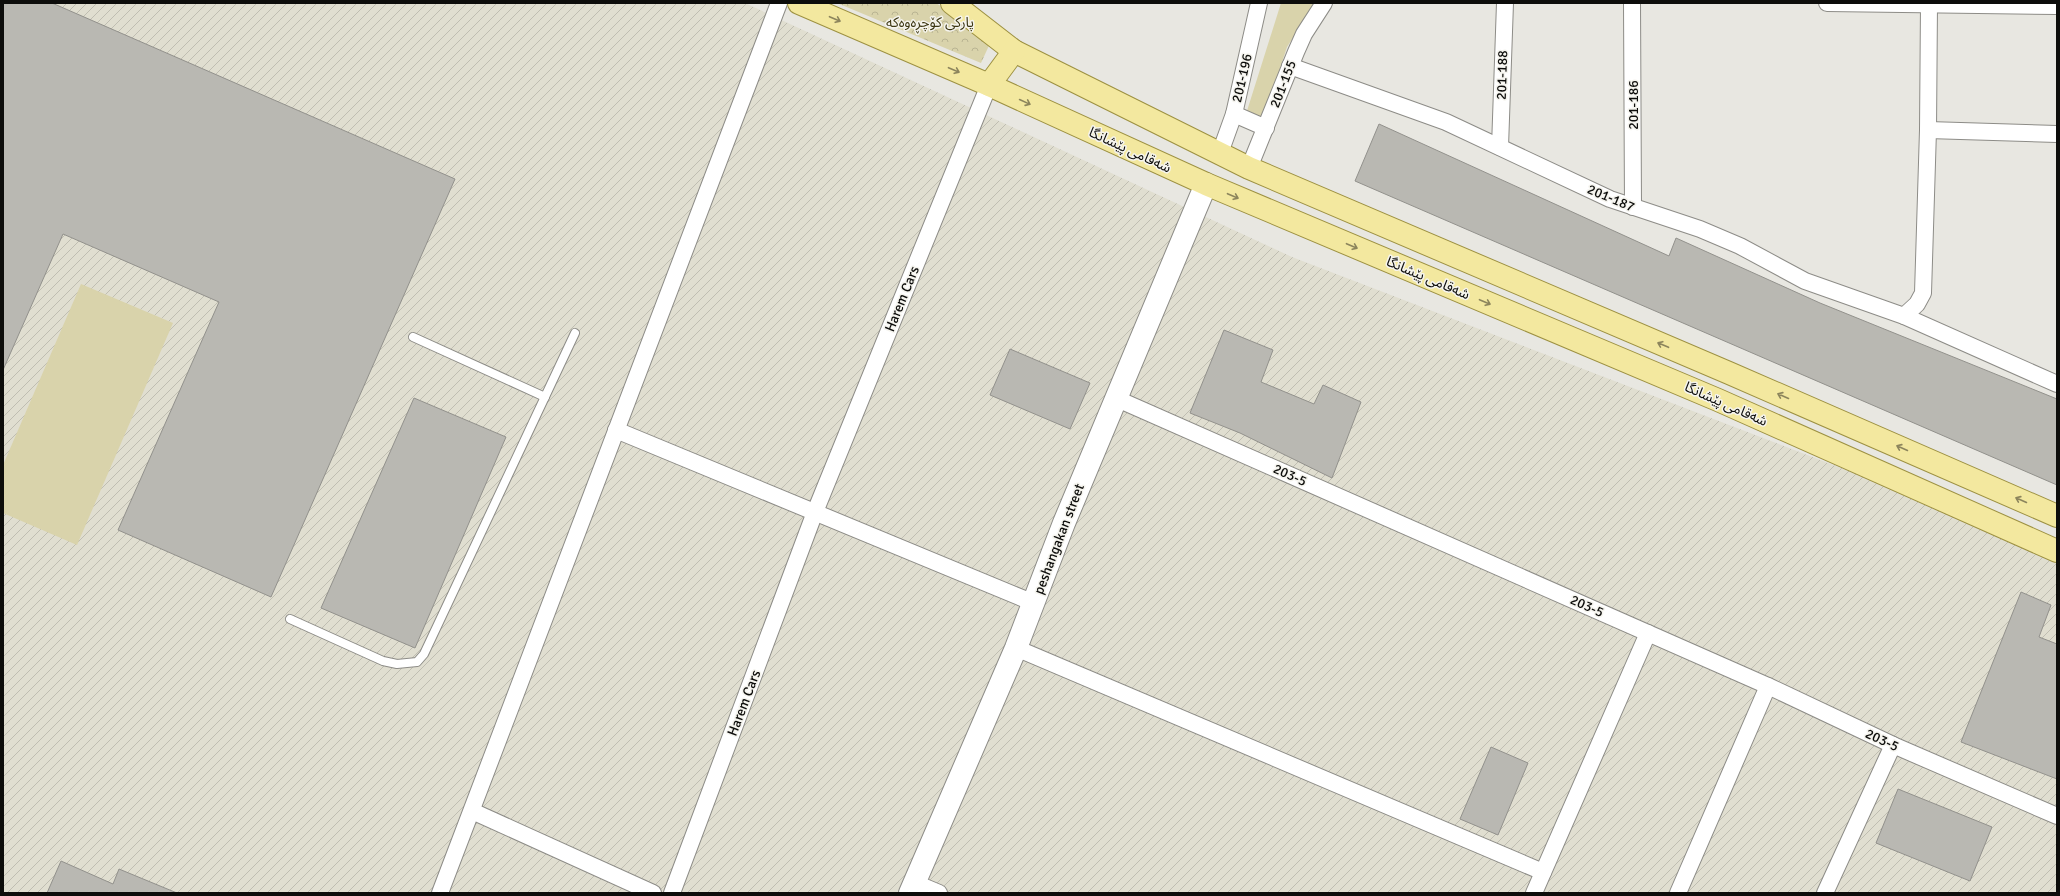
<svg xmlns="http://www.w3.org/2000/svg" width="2060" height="896" viewBox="0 0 2060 896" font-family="Signika,'Noto Sans Arabic',sans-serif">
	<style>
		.industrial { fill: url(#industrial-furrows) }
		.grass { fill: #d9d3ab }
		.park { fill: url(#park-crowns) }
		.building { fill: #b9b8b2; stroke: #92918c }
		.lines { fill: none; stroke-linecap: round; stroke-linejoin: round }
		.lane-casing { stroke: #8d8c87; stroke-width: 10 }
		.street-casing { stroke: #8d8c87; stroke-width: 18 }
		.secondary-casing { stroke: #8d8c87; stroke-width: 24 }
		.primary-casing { stroke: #9d9142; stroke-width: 24 }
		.lane { stroke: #fff; stroke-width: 8 }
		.street { stroke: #fff; stroke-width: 16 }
		.secondary { stroke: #fff; stroke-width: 22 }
		.primary { stroke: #f3e89f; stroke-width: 22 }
		.oneway { stroke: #8c855c }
		.labels { text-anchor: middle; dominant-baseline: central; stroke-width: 3; stroke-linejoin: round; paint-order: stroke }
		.park-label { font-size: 14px; fill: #3c3612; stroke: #f5f4ee }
		.street-label { font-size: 14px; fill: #0d0d0b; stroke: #f5f4ee }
	</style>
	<defs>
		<pattern id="industrial-furrows" width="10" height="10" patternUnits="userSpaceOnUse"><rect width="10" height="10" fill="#e0ded0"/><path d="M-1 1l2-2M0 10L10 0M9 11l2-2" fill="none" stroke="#bfbdb1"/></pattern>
		<pattern id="park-crowns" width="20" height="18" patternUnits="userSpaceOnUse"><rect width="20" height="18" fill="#d9d3ab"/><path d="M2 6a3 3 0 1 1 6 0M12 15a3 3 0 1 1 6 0" fill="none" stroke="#b9b492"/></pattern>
	</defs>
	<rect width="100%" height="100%" fill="#e8e7e1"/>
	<path class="industrial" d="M3 3H745L1292 257 2057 551V893H3Z"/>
	<g class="grass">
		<path d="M1281 3H1315L1287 47 1264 117 1246 114Z"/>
		<path d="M81 284 173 323 77 545 3 513V465Z"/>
	</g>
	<path class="park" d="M837 3H936L992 39 981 63Z"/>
	<g class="building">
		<path d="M3 3H52L455 179 271 597 118 530 219 302 63 234 3 370Z"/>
		<path d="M1379 124 1669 256 1676 238 1820 303 2057 399V485L1355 181Z"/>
		<path d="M1224 330 1273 350 1261 382 1314 404 1323 385 1361 402 1332 478 1240 433 1190 413Z"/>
		<path d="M1010 349 1090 383 1070 429 990 395Z"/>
		<path d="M414 398 506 437 415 648 321 608Z"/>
		<path d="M2021 592 2051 605 2039 637 2057 644V779L1961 742Z"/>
		<path d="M1491 747 1528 763 1498 835 1460 819Z"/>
		<path d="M1898 789 1992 827 1970 881 1876 843Z"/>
		<path d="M61 861 113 884 119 869 177 893H47Z"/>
	</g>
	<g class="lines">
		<g class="lane-casing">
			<g id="lane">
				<path d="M413 337 545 397"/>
				<path d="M290 619 383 661 397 664 417 662 424 654 575 333"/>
			</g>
		</g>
		<g class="street-casing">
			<g id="street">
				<path d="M1632 3 1633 207"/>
				<path d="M1827 3 2057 6"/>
				<path d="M1290 66 1446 122 1610 199 1700 229 1740 246 1805 281 1904 316 1917 304 1923 293 1928 130 1929 4"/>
				<path d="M1234 114 1266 128"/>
				<path d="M1928 130 2057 134"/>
				<path d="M1500 147 1505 3"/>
				<path d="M1220 153 1234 114 1259 3"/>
				<path d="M1249 168 1296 52 1304 34 1324 3"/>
				<path d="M1904 316 2057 384"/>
				<path d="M1115 398 1768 686 1893 745 2057 816"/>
				<path d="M616 430 1034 603"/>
				<path d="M1016 648 1543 872"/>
				<path d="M472 811 653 893"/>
				<path d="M915 883 939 893"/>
				<path d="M440 893 779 3"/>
				<path d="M672 893 815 512 989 85"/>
				<path d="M1534 893 1648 633"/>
				<path d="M1678 893 1768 686"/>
				<path d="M1825 893 1893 745"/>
			</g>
		</g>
		<g class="secondary-casing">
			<path id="secondary" d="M910 893 1016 648 1064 523 1206 184"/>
		</g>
		<g class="primary-casing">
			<g id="primary">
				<path d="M799 3 989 85 1206 184 1718 400 2057 551"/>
				<path d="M952 3 1014 51 1249 168 1729 373 2057 516"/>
				<path d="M989 85 1014 51"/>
			</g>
		</g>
		<use href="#lane" class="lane"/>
		<use href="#street" class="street"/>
		<use href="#secondary" class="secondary"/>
		<use href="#primary" class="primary"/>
	</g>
	<defs><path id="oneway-shaft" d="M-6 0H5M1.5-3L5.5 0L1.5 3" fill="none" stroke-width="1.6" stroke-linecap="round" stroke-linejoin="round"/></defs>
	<g class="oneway">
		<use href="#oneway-shaft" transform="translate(835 19) rotate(23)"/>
		<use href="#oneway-shaft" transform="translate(954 70) rotate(23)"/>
		<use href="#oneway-shaft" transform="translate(1025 102) rotate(25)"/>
		<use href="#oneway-shaft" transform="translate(1233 196) rotate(23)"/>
		<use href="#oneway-shaft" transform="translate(1352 246) rotate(23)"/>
		<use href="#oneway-shaft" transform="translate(1485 302) rotate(23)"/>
		<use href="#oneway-shaft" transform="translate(1663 345) rotate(-157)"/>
		<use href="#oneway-shaft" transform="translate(1783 396) rotate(-156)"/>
		<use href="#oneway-shaft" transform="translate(1902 448) rotate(-156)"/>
		<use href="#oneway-shaft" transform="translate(2021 500) rotate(-156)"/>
	</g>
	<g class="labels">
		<g class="park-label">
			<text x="930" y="22">پارکی کۆچڕەوەکە</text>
		</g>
		<g class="street-label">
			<text transform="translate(1502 75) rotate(-88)">201-188</text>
			<text transform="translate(1242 78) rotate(-77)">201-196</text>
			<text transform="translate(1283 84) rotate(-69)">201-155</text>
			<text transform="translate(1633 105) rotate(-90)">201-186</text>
			<text transform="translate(1130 150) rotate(25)">شەقامی پێشانگا</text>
			<text transform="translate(1611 198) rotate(23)">201-187</text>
			<text transform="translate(1428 278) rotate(23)">شەقامی پێشانگا</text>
			<text transform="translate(902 299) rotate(-68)">Harem Cars</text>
			<text transform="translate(1726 404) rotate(24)">شەقامی پێشانگا</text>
			<text transform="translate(1290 475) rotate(24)">203-5</text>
			<text transform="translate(1059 539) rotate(-69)">peshangakan street</text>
			<text transform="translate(1587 606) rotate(24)">203-5</text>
			<text transform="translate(744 703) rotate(-69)">Harem Cars</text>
			<text transform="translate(1882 740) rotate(25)">203-5</text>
		</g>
	</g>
	<rect width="2060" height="896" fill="none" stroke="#0d0d0b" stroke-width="8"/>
</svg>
